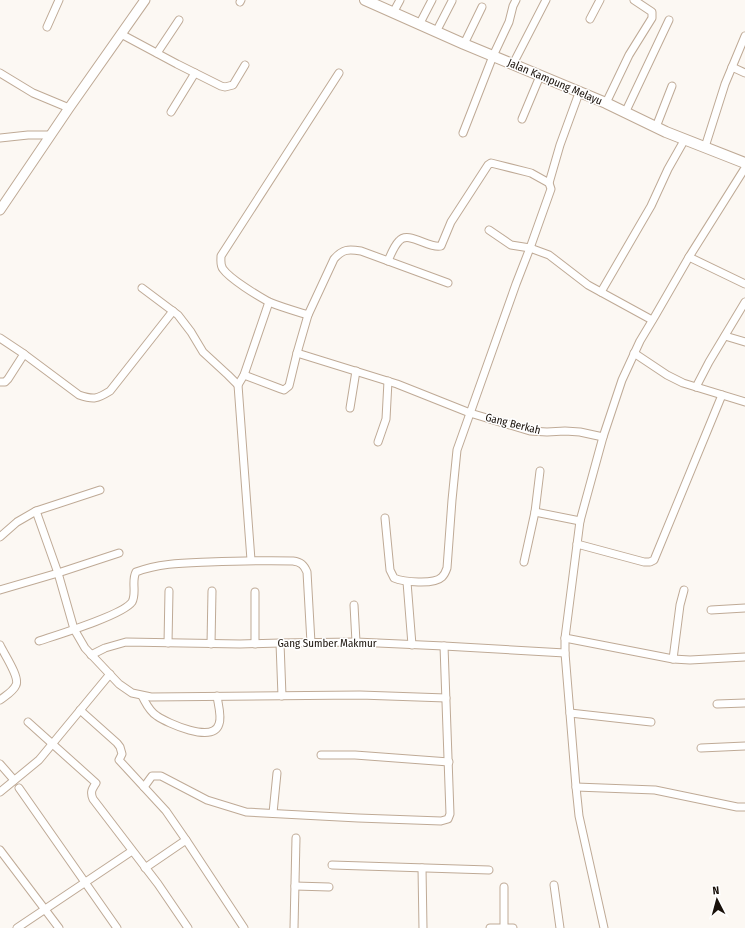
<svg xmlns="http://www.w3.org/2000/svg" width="745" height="928" viewBox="0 0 745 928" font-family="'Fira Sans Condensed',sans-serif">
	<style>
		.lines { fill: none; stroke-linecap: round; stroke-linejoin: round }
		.minor-casing { stroke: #bfaa96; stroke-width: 9 }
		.tertiary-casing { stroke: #bfaa96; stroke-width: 11 }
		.secondary-casing { stroke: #bfaa96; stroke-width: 12 }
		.minor { stroke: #fff; stroke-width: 7 }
		.tertiary { stroke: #fff; stroke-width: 9 }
		.secondary { stroke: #fff; stroke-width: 10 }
		.labels { text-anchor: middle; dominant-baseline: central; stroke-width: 3; stroke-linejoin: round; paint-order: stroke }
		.street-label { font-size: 11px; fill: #19110a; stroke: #fff }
	</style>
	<rect width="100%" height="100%" fill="#fcf8f3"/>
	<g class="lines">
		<g class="minor-casing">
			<g id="minor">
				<path d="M240 2 241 0"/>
				<path d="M393 13 400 0"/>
				<path d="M590 19 600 0"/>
				<path d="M419 25 432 0"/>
				<path d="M47 27 59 0"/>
				<path d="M436 32 452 1"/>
				<path d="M121 34 177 64 221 86 225 87 233 85 245 65"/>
				<path d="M464 44 482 7"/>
				<path d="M157 53 179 20"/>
				<path d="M513 64 546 0"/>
				<path d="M732 67 745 73"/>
				<path d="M0 73 33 93 69 108"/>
				<path d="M606 103 629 55 652 18V12L634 0"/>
				<path d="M171 112 195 73"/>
				<path d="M625 113 669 20"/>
				<path d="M522 119 540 76"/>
				<path d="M656 127 672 86"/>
				<path d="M463 133 493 56 509 22 513 6 516 0"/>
				<path d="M0 138 28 135H51"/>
				<path d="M705 147 725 84 745 36"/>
				<path d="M549 183 560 145 579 93"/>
				<path d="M689 257 745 284"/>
				<path d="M388 261C391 254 394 246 399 241 408 230 429 249 441 246L451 222 488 165 491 163 531 173 549 183 551 189 530 248 511 245 489 230"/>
				<path d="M142 288 178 315 191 332 203 352 228 375 238 385"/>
				<path d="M601 292 651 206 668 169 685 139"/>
				<path d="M308 315C295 311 281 307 269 302 258 296 230 279 223 269 220 265 221 261 221 256L339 73"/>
				<path d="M725 336 745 342"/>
				<path d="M0 338 24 354 8 379 5 382H0"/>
				<path d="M297 353 397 384 470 413 530 431 547 432 565 431 580 432 603 437"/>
				<path d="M634 353 667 375 683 383 745 402"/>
				<path d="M24 354 79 395C94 400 97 399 110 391L173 311"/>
				<path d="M244 375 281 389 284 390 289 386 297 353 308 315 334 259C343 249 348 249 361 251L448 283"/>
				<path d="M696 387 709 362 745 302"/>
				<path d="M350 408 356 371"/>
				<path d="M378 442 386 419 388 381"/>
				<path d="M36 511 58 573 74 629 85 648 119 684 132 693 151 697 360 695 446 698"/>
				<path d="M535 512 580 521"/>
				<path d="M385 518 390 570 394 578C403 582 434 585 442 577 444 575 446 571 447 568L452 500 457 450 516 284 530 248 549 255 588 285 652 320"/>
				<path d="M0 537 17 522 36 511 100 490"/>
				<path d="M577 544 644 562H650L654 560 722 395"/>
				<path d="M251 560 238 385 244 375 269 302"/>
				<path d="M524 562 535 512 540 471"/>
				<path d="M407 582 412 645"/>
				<path d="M0 590 58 573 119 553"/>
				<path d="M255 592V644"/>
				<path d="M354 605 356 642"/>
				<path d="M711 610 745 608"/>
				<path d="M565 638 673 659 690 660 745 657"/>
				<path d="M39 641C57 635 123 615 132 602 137 593 131 581 136 572 160 563 184 563 209 562 237 561 265 560 293 561 301 562 304 565 307 572L311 643"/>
				<path d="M168 643 169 591"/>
				<path d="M280 643 282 696"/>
				<path d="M211 644 212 591"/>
				<path d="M0 645C4 654 20 677 16 685 13 692 5 696 0 700"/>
				<path d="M91 655 105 648 126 642 240 644 280 643 356 642 444 646 565 653"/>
				<path d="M673 659 680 605 684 590"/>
				<path d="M142 696C146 703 149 711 157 716 167 723 213 744 219 724 222 717 218 704 217 696"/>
				<path d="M717 704 745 703"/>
				<path d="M80 710 117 743 120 747 122 754 119 760 166 811 186 840 145 868"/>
				<path d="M570 713 651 722"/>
				<path d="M28 722 96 783C92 789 90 792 93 799L158 884 188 928"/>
				<path d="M701 748 745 746"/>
				<path d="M321 755H355L449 762"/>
				<path d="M0 764 14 780"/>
				<path d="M144 787 152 776H161L207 800 246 812 358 818 441 821 448 819 450 814 444 646"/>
				<path d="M576 787 655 790 737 807H745"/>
				<path d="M19 788 117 928"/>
				<path d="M0 792 39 760 110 674"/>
				<path d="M273 813 277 773"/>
				<path d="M186 840 244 928"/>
				<path d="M0 850 59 928"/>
				<path d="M332 865 489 870"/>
				<path d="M422 868 423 928"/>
				<path d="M554 885 560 928"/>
				<path d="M295 886 329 887"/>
				<path d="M17 928 132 851"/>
				<path d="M294 928 296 838"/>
				<path d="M490 928H513"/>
				<path d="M504 928V887"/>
				<path d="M604 928 579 816 576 787 565 653V638L580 521 603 437 622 380 640 341 655 316 689 257 745 168"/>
			</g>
		</g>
		<g class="tertiary-casing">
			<path id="tertiary" d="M0 210 69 108 145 0"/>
		</g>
		<g class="secondary-casing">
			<path id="secondary" d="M365 0 464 44 606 103 666 132 745 163"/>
		</g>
		<use href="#minor" class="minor"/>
		<use href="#tertiary" class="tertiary"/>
		<use href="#secondary" class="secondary"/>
	</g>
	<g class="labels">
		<g class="street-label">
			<text transform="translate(555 82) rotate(23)">Jalan Kampung Melayu</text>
			<text transform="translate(513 424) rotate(14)">Gang Berkah</text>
			<text x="327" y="643">Gang Sumber Makmur</text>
		</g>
	</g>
	<g transform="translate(717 900) rotate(354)" stroke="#ffffff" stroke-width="3" paint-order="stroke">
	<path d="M0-3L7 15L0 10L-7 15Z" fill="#19110a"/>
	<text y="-6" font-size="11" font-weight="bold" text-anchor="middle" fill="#19110a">N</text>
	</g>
</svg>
